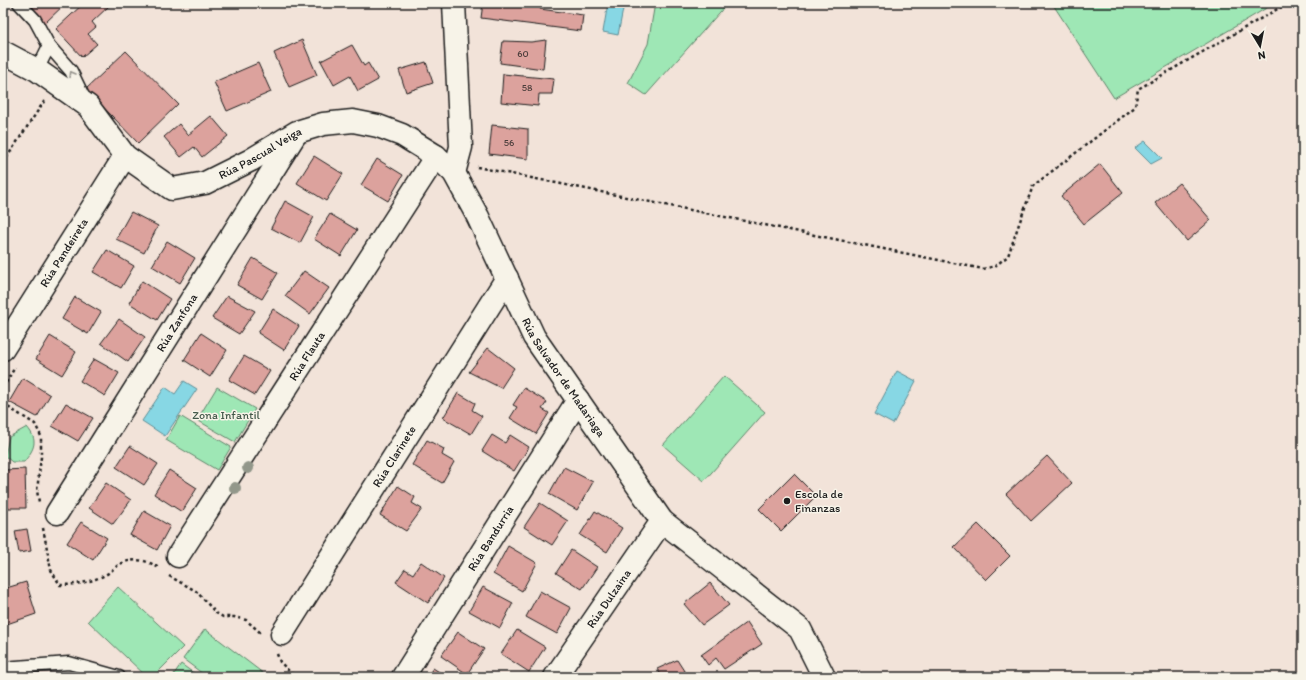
<svg xmlns="http://www.w3.org/2000/svg" width="1306" height="680" viewBox="0 0 1306 680" font-family="Itim,sans-serif">
	<style>
		.green { fill: #9ee7b5; stroke: #5d8268 }
		.water { fill: #87d7e4; stroke: #5c8c94 }
		.building { fill: #dca29d; stroke: #1c1c1c }
		.lines { fill: none; stroke-linecap: round; stroke-linejoin: round }
		.lane-casing { stroke: #1c1c1c; stroke-width: 15 }
		.street-casing { stroke: #1c1c1c; stroke-width: 25 }
		.path { stroke: #1c1c1c; stroke-width: 2.5; stroke-dasharray: 3 3; stroke-linecap: butt }
		.lane { stroke: #f7f3e8; stroke-width: 12 }
		.street { stroke: #f7f3e8; stroke-width: 22 }
		.tree { fill: #92978a }
		.oneway { stroke: #94928c }
		.poi-dot { fill: #1c1c1c; stroke: #f7f3e8; stroke-width: 1.5 }
		.labels { text-anchor: middle; dominant-baseline: central; stroke-width: 3; stroke-linejoin: round; paint-order: stroke }
		.number-label { font-size: 10px; fill: #4c3e3c }
		.street-label { font-size: 12px; fill: #1c1c1c; stroke: #f7f3e8 }
		.park-label { font-size: 12px; fill: #43594a; stroke: #f7f3e8 }
		.poi-label { font-size: 12px; fill: #1c1c1c; stroke: #f7f3e8; text-anchor: start }
	</style>
	<rect width="100%" height="100%" fill="#f2e3d9"/>
	<filter id="ink" filterUnits="userSpaceOnUse"><feTurbulence type="fractalNoise" baseFrequency=".025" numOctaves="2"/><feDisplacementMap in="SourceGraphic" scale="8" xChannelSelector="R" yChannelSelector="G"/><feConvolveMatrix kernelMatrix="1 2 1 2 8 2 1 2 1" color-interpolation-filters="sRGB"/></filter>
	<g filter="url(#ink)">
		<g class="green">
			<path d="M655 3H728L646 95 628 83 648 44Z"/>
			<path d="M1052 3H1275L1114 98Z"/>
			<path d="M724 376 765 412 704 481 663 445Z"/>
			<path d="M217 387 255 409 235 442 197 420Z"/>
			<path d="M180 416 231 447 217 470 166 440Z"/>
			<path d="M27 427C39 441 34 449 24 462H12L5 456 9 437Z"/>
			<path d="M118 587 183 647 153 677H147L88 621Z"/>
			<path d="M205 629 268 677H207L183 659Z"/>
			<path d="M181 664 199 677H172Z"/>
		</g>
		<g class="water">
			<path d="M608 3 624 4 618 35 603 32Z"/>
			<path d="M1145 141 1162 158 1151 164 1135 148Z"/>
			<path d="M897 371 916 381 893 424 874 414Z"/>
			<path d="M184 381 197 389 165 436 142 421 165 387 175 394Z"/>
		</g>
		<g class="building">
			<path d="M27 3H66L45 23Z"/>
			<path d="M84 3H106L109 6 92 22 96 27 88 34 97 44 82 57 56 29Z"/>
			<path d="M483 3 507 5V3H541L540 9 583 15 581 31 481 18Z"/>
			<path d="M302 40 317 75 289 87 274 53Z"/>
			<path d="M546 40 543 69 500 63 503 41 531 42Z"/>
			<path d="M352 45 364 66 368 63 378 80 358 91 350 76 334 85 321 61Z"/>
			<path d="M126 51 178 104 138 143 86 89Z"/>
			<path d="M426 62 433 83 406 92 399 70Z"/>
			<path d="M258 63 271 92 227 111 214 82Z"/>
			<path d="M503 74 554 79 552 94H539L538 106 501 102Z"/>
			<path d="M211 116 228 136 202 157 194 147 181 157 164 137 179 124 188 135Z"/>
			<path d="M492 125 528 129V159L489 154Z"/>
			<path d="M314 156 343 174 326 201 297 183Z"/>
			<path d="M377 159 403 175 388 201 361 185Z"/>
			<path d="M1100 164 1123 193 1084 224 1061 196Z"/>
			<path d="M1179 183 1211 220 1187 241 1155 203Z"/>
			<path d="M285 201 314 217 300 243 271 228Z"/>
			<path d="M131 212 158 226 144 253 116 239Z"/>
			<path d="M330 214 357 230 341 256 314 239Z"/>
			<path d="M167 241 195 258 180 283 152 266Z"/>
			<path d="M107 250 134 266 121 288 93 272Z"/>
			<path d="M253 258 278 273 262 299 237 285Z"/>
			<path d="M304 271 329 288 310 314 285 296Z"/>
			<path d="M142 281 170 299 157 320 129 303Z"/>
			<path d="M227 296 255 311 239 334 212 318Z"/>
			<path d="M75 297 101 312 88 334 62 319Z"/>
			<path d="M273 309 299 326 284 350 258 333Z"/>
			<path d="M119 319 145 337 128 362 101 343Z"/>
			<path d="M201 333 227 350 210 377 184 360Z"/>
			<path d="M50 336 76 352 62 375 36 359Z"/>
			<path d="M488 348 514 368 501 388 469 372Z"/>
			<path d="M244 356 270 371 255 395 229 380Z"/>
			<path d="M94 359 119 373 105 396 80 381Z"/>
			<path d="M23 378 50 395 37 417 9 402Z"/>
			<path d="M524 388 547 402 542 409 549 413 536 434 510 418 517 407 513 405Z"/>
			<path d="M458 393 475 403 472 410 482 416 471 434 443 418Z"/>
			<path d="M66 403 93 418 78 441 52 426Z"/>
			<path d="M492 435 505 443 510 435 529 447 514 471 482 451Z"/>
			<path d="M427 440 444 449 442 455 454 462 442 483 412 465Z"/>
			<path d="M130 446 158 464 144 485 116 467Z"/>
			<path d="M1047 456 1072 483 1031 521 1006 494Z"/>
			<path d="M564 467 593 482 577 510 549 494Z"/>
			<path d="M25 469 26 508H6L5 470Z"/>
			<path d="M169 470 197 488 182 512 154 494Z"/>
			<path d="M794 474 816 496 781 531 759 509Z"/>
			<path d="M106 483 131 500 113 524 89 508Z"/>
			<path d="M398 486 415 497 412 503 422 509 406 531 380 515Z"/>
			<path d="M540 503 568 521 552 545 524 527Z"/>
			<path d="M144 511 170 526 157 550 130 535Z"/>
			<path d="M595 511 622 528 607 552 580 535Z"/>
			<path d="M81 522 107 538 93 560 67 543Z"/>
			<path d="M978 524 1010 556 986 580 954 547Z"/>
			<path d="M27 529 31 551 19 553 15 531Z"/>
			<path d="M508 546 537 563 522 591 493 574Z"/>
			<path d="M571 550 597 567 582 589 556 573Z"/>
			<path d="M421 562 444 578 428 603 396 582 405 569 413 574Z"/>
			<path d="M26 582 36 614 7 624 3 611V589Z"/>
			<path d="M710 583 729 605 702 625 684 604Z"/>
			<path d="M483 587 513 603 500 628 469 611Z"/>
			<path d="M540 591 571 608 557 634 526 617Z"/>
			<path d="M747 622 762 644 724 669 716 658 708 665 701 655Z"/>
			<path d="M517 630 545 647 529 672 501 654Z"/>
			<path d="M458 632 484 649 467 674 441 656Z"/>
			<path d="M677 660 688 677H663L657 669Z"/>
			<path d="M433 668 447 677H427Z"/>
		</g>
		<g class="lines">
			<g class="lane-casing">
				<g id="lane">
					<path d="M19 3 35 20 49 46 71 71 85 100"/>
					<path d="M37 70 49 46"/>
					<path d="M3 668 69 663 119 677"/>
				</g>
			</g>
			<g class="street-casing">
				<g id="street">
					<path id="s1" d="M3 52 37 70 88 106 125 156 172 189 205 183 251 160 297 132 323 124 353 121 378 126 402 135 436 156 454 173 478 217 534 337 662 521 800 629 824 677"/>
					<path d="M454 173 461 147 454 3"/>
					<path id="s2" d="M3 349 125 156"/>
					<path id="s3" d="M57 513 295 135"/>
					<path id="s4" d="M178 556 436 156"/>
					<path id="s5" d="M282 634 507 278"/>
					<path id="s6" d="M403 677 578 400"/>
					<path id="s7" d="M555 677 662 521"/>
				</g>
			</g>
			<g class="path">
				<path d="M3 163 45 100"/>
				<path d="M477 167 983 269 995 266 1008 256 1020 221 1033 186 1135 107 1138 89 1288 3"/>
				<path d="M3 388 15 367"/>
				<path d="M3 404 35 424 41 436V457L37 491 39 502"/>
				<path d="M43 528 51 570 60 585C76 585 91 582 105 575 111 572 115 567 120 564 135 557 148 560 160 569"/>
				<path d="M169 576 196 591 216 613 223 617H234L246 620 262 634"/>
				<path d="M277 654 280 662 295 677"/>
			</g>
			<use href="#lane" class="lane"/>
			<use href="#street" class="street"/>
		</g>
		<g class="tree">
			<circle cx="248" cy="468" r="6"/>
			<circle cx="235" cy="488" r="6"/>
		</g>
		<defs><path id="oneway-chevron" d="M-2-3.5L2.5 0L-2 3.5" fill="none" stroke-width="1.6" stroke-linecap="round" stroke-linejoin="round"/></defs>
		<use class="oneway" href="#oneway-chevron" transform="translate(72 74) rotate(-121)"/>
	</g>
	<circle class="poi-dot" cx="787" cy="501" r="4"/>
	<g class="labels">
		<g class="number-label">
			<text x="523" y="53">60</text>
			<text x="527" y="87">58</text>
			<text x="509" y="142">56</text>
		</g>
		<g class="street-label">
			<text stroke="none"><textPath href="#s1" startOffset="317">Rúa Pascual Veiga</textPath></text>
			<text stroke="none"><textPath href="#s2" startOffset="114">Rúa Pandeireta</textPath></text>
			<text stroke="none"><textPath href="#s3" startOffset="225">Rúa Zanfona</textPath></text>
			<text stroke="none"><textPath href="#s4" startOffset="238">Rúa Flauta</textPath></text>
			<text stroke="none"><textPath href="#s1" startOffset="765">Rúa Salvador de Madariaga</textPath></text>
			<text stroke="none"><textPath href="#s5" startOffset="210">Rúa Clarinete</textPath></text>
			<text stroke="none"><textPath href="#s6" startOffset="164">Rúa Bandurria</textPath></text>
			<text stroke="none"><textPath href="#s7" startOffset="95">Rúa Dulzaina</textPath></text>
		</g>
		<g class="park-label">
			<text x="226" y="415">Zona Infantil</text>
		</g>
		<g class="poi-label">
			<text x="795" y="494">Escola de<tspan x="795" dy="14">Finanzas</tspan></text>
		</g>
	</g>
	<rect width="1306" height="680" fill="none" stroke="#f7f3e8" stroke-width="16"/>
	<rect x="8" y="8" width="1290" height="664" fill="none" stroke="#1c1c1c" stroke-width="1.5" filter="url(#ink)"/>
	<g transform="translate(1260 46) rotate(170)" stroke="#f7f3e8" stroke-width="3" paint-order="stroke">
	<path d="M0-3L7 15L0 10L-7 15Z" fill="#1c1c1c"/>
	<text y="-6" font-size="11" font-weight="bold" text-anchor="middle" fill="#1c1c1c">N</text>
	</g>
</svg>
